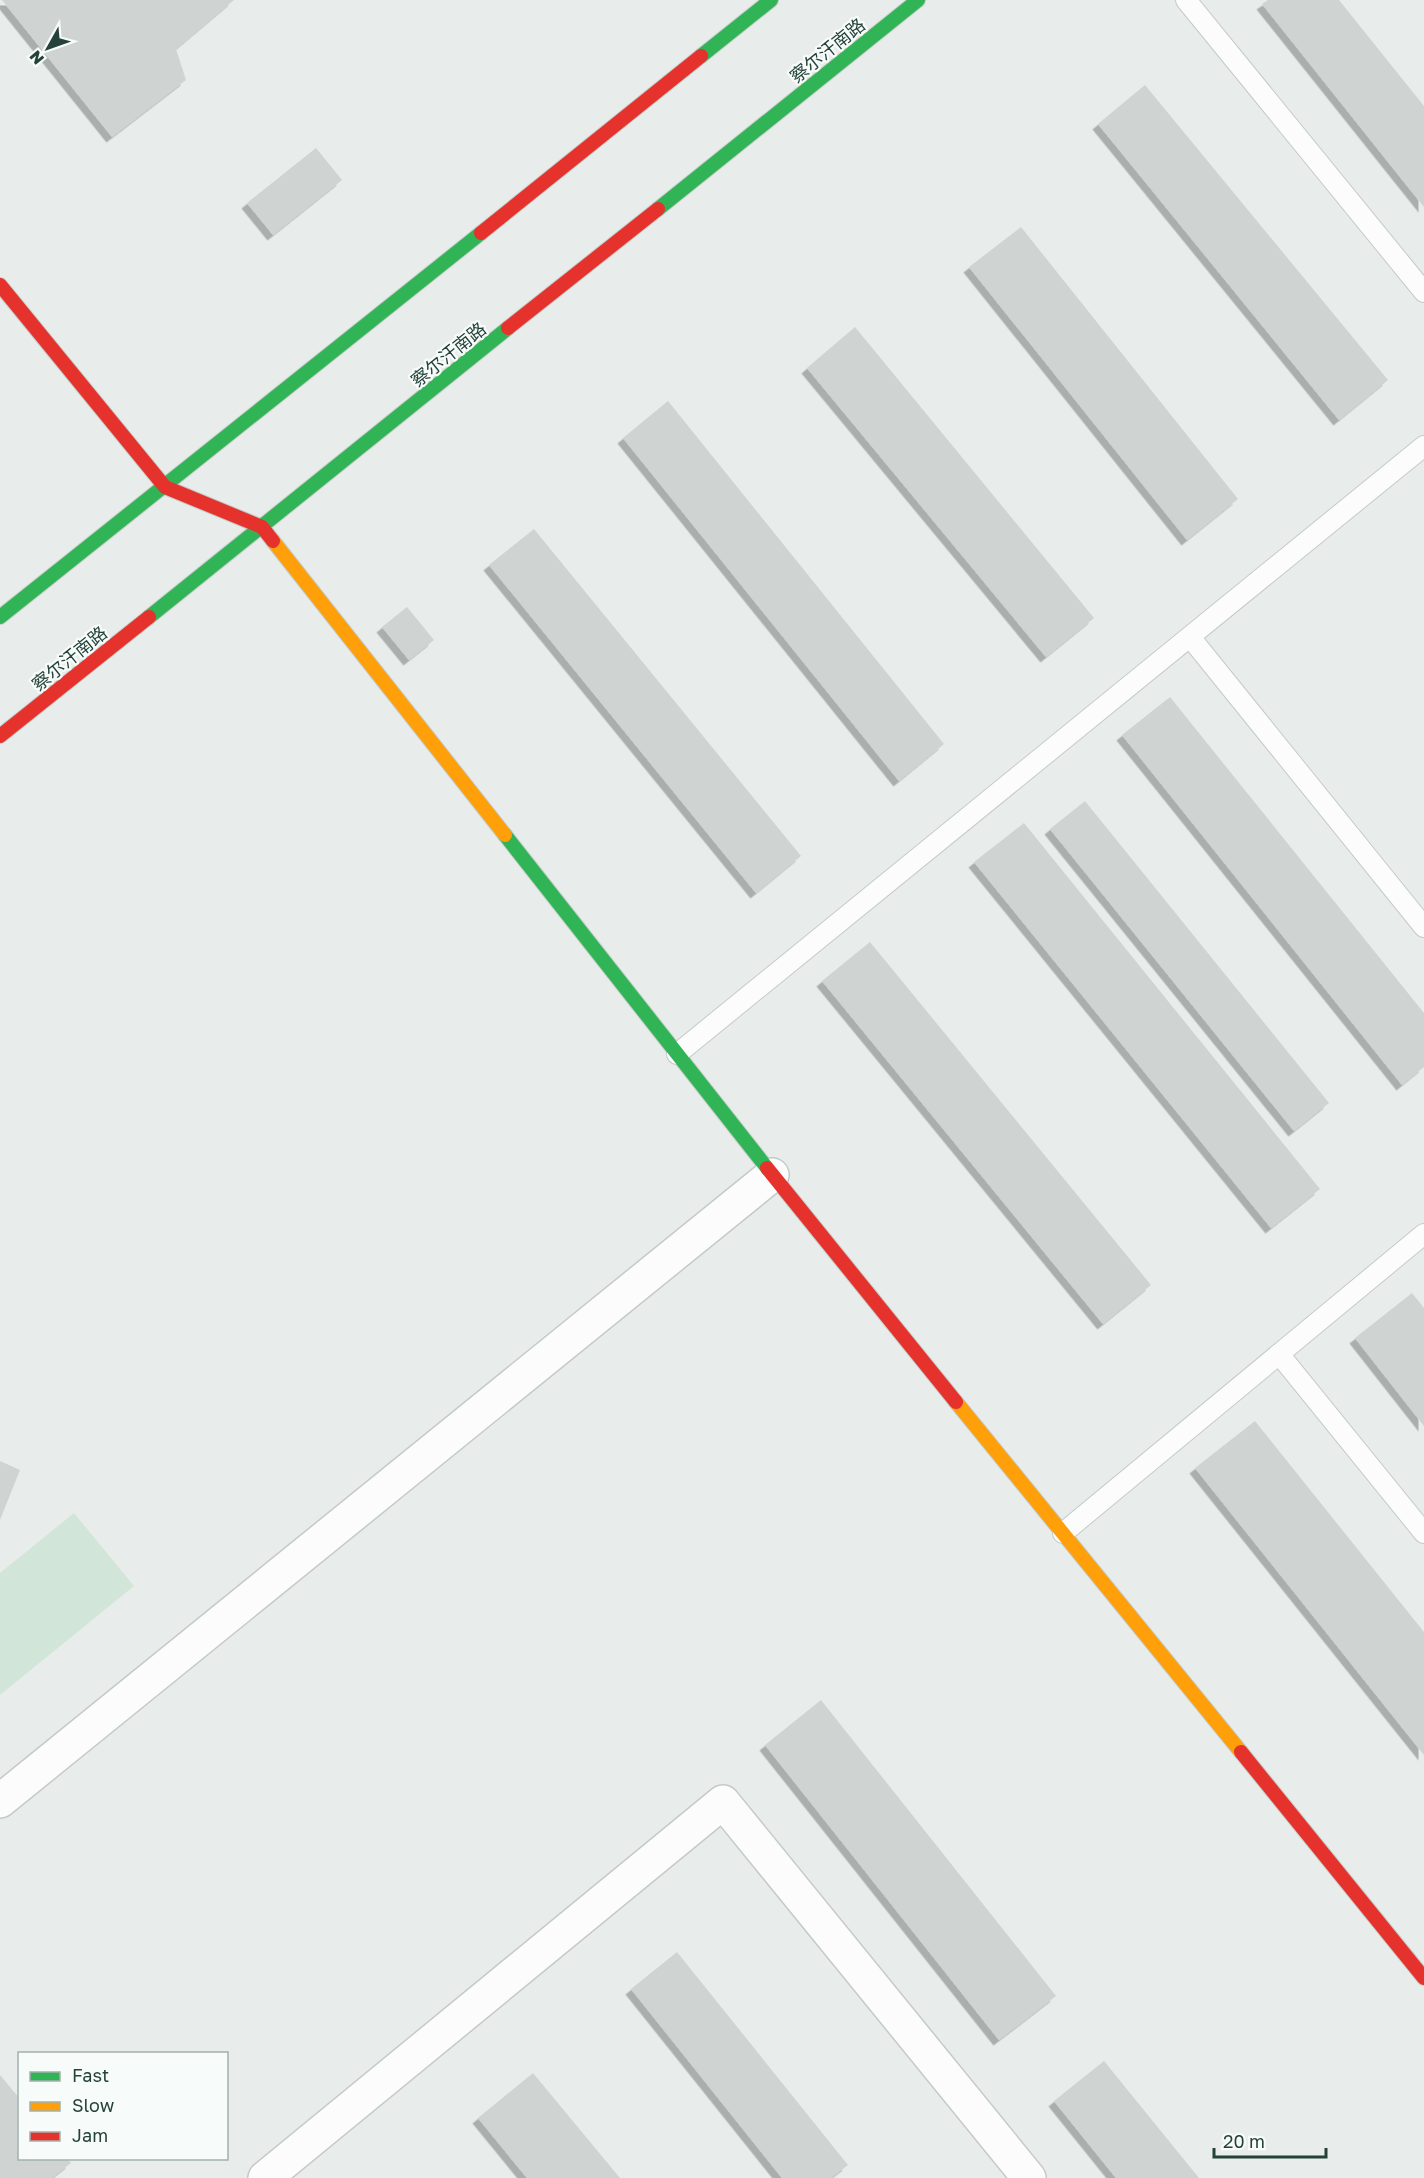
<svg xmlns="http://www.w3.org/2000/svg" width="1424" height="2178" viewBox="0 0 1424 2178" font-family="'Golos Text','Noto Sans SC',sans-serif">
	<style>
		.pitch { fill: #d1e6d8 }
		.building { fill: #cfd4d2; filter: url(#shadow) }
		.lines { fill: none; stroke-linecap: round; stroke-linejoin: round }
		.lane-casing { stroke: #c5cac8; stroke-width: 22 }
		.street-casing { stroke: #c5cac8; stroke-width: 36 }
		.fast-casing { stroke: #c3cbc8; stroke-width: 16 }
		.slow-casing { stroke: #c3cbc8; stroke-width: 16 }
		.jam-casing { stroke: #c3cbc8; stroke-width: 16 }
		.lane { stroke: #fcfcfc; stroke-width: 20 }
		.street { stroke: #fcfcfc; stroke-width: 33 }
		.fast { stroke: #30b455; stroke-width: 14 }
		.slow { stroke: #ff9f0a; stroke-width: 14 }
		.jam { stroke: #e5322d; stroke-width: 14 }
		.labels { text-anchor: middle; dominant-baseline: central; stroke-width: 4.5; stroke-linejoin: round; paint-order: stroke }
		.street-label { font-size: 18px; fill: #24423a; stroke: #f7fbf9 }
	</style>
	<defs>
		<filter id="shadow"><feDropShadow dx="-5.5" dy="5.5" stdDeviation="0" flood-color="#0004"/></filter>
	</defs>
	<rect width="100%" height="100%" fill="#e8edeb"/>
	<path class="pitch" d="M74 1513 134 1586 0 1695V1573Z"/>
	<g class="building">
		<path d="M2 0H234L176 49 186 80 112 137Z"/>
		<path d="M1268 0H1339L1424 106V207L1262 4Z"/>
		<path d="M1145 85 1388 380 1339 420 1098 124Z"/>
		<path d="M316 148 342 180 273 235 247 203Z"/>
		<path d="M1021 227 1238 499 1187 540 969 267Z"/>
		<path d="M855 327 1094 618 1046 657 807 368Z"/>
		<path d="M668 401 944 744 899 781 623 438Z"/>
		<path d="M534 529 801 856 756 893 489 565Z"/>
		<path d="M407 607 434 640 409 660 382 627Z"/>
		<path d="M1170 697 1424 1013V1067L1402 1085 1122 735Z"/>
		<path d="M1085 801 1329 1103 1294 1131 1050 829Z"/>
		<path d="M1024 823 1320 1189 1271 1228 974 862Z"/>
		<path d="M870 942 1151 1285 1103 1324 822 981Z"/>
		<path d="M1412 1293 1424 1308V1426L1355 1338Z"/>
		<path d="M1255 1421 1424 1632V1755L1195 1468Z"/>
		<path d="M0 1461 20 1470 0 1520Z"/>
		<path d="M821 1700 1056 1996 999 2040 765 1745Z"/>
		<path d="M677 1952 848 2165 831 2178H782L631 1989Z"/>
		<path d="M1104 2061 1199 2178H1116L1054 2101Z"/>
		<path d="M533 2073 620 2178H527L478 2118Z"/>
		<path d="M0 2075 20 2099V2158H67L71 2163 52 2178H0Z"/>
	</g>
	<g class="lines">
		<g class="lane-casing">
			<g id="lane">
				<path d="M1186 0 1424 292"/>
				<path d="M1190 637 1424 927"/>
				<path d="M677 1054 1424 446"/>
				<path d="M1279 1354 1424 1533"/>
				<path d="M1063 1533 1424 1234"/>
			</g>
		</g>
		<g class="street-casing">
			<g id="street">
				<path d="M0 1801 772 1175"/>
				<path d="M265 2178 723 1802 1029 2178"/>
			</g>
		</g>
		<g class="fast-casing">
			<g id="fast">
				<path d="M701 56 771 0"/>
				<path d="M658 209 918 0"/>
				<path d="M0 617 481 233"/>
				<path d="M149 617 508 328"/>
				<path d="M505 835 767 1168"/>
			</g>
		</g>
		<g class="slow-casing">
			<g id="slow">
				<path d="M273 541 505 835"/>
				<path d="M956 1402 1241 1752"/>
			</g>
		</g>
		<g class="jam-casing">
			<g id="jam">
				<path d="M481 233 701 56"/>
				<path d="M0 285 165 487 262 527 273 541"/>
				<path d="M508 328 658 209"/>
				<path d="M0 736 149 617"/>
				<path d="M767 1168 956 1402"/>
				<path d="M1241 1752 1424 1978"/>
			</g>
		</g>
		<use href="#lane" class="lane"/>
		<use href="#street" class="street"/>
		<use href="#fast" class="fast"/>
		<use href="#slow" class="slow"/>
		<use href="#jam" class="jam"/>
	</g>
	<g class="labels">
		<g class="street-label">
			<text transform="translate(827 50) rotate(-39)">察尔汗南路</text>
			<text transform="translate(448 354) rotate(-39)">察尔汗南路</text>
			<text transform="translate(69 658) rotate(-39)">察尔汗南路</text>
		</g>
	</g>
	<rect x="18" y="2052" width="210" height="108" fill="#f7fbf9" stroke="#a3b1ad" stroke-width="1.5"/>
	<rect x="30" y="2072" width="30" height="9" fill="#30b455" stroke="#a3b1ad" stroke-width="1.5"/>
	<text x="72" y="2082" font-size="18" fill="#24423a">Fast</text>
	<rect x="30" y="2102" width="30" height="9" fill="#ff9f0a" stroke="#a3b1ad" stroke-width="1.5"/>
	<text x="72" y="2112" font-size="18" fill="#24423a">Slow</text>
	<rect x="30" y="2132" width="30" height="9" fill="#e5322d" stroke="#a3b1ad" stroke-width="1.5"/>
	<text x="72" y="2142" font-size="18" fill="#24423a">Jam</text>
	<g transform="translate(48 48) rotate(230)" stroke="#f7fbf9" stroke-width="4.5" paint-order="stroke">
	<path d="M0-4.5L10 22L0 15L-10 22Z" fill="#24423a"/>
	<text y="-9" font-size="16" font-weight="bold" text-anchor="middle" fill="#24423a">N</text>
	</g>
	<path d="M1214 2148v9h112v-9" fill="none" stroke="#24423a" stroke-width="3"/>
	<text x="1223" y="2148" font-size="18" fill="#24423a" stroke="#f7fbf9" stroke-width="4.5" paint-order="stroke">20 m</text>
</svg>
